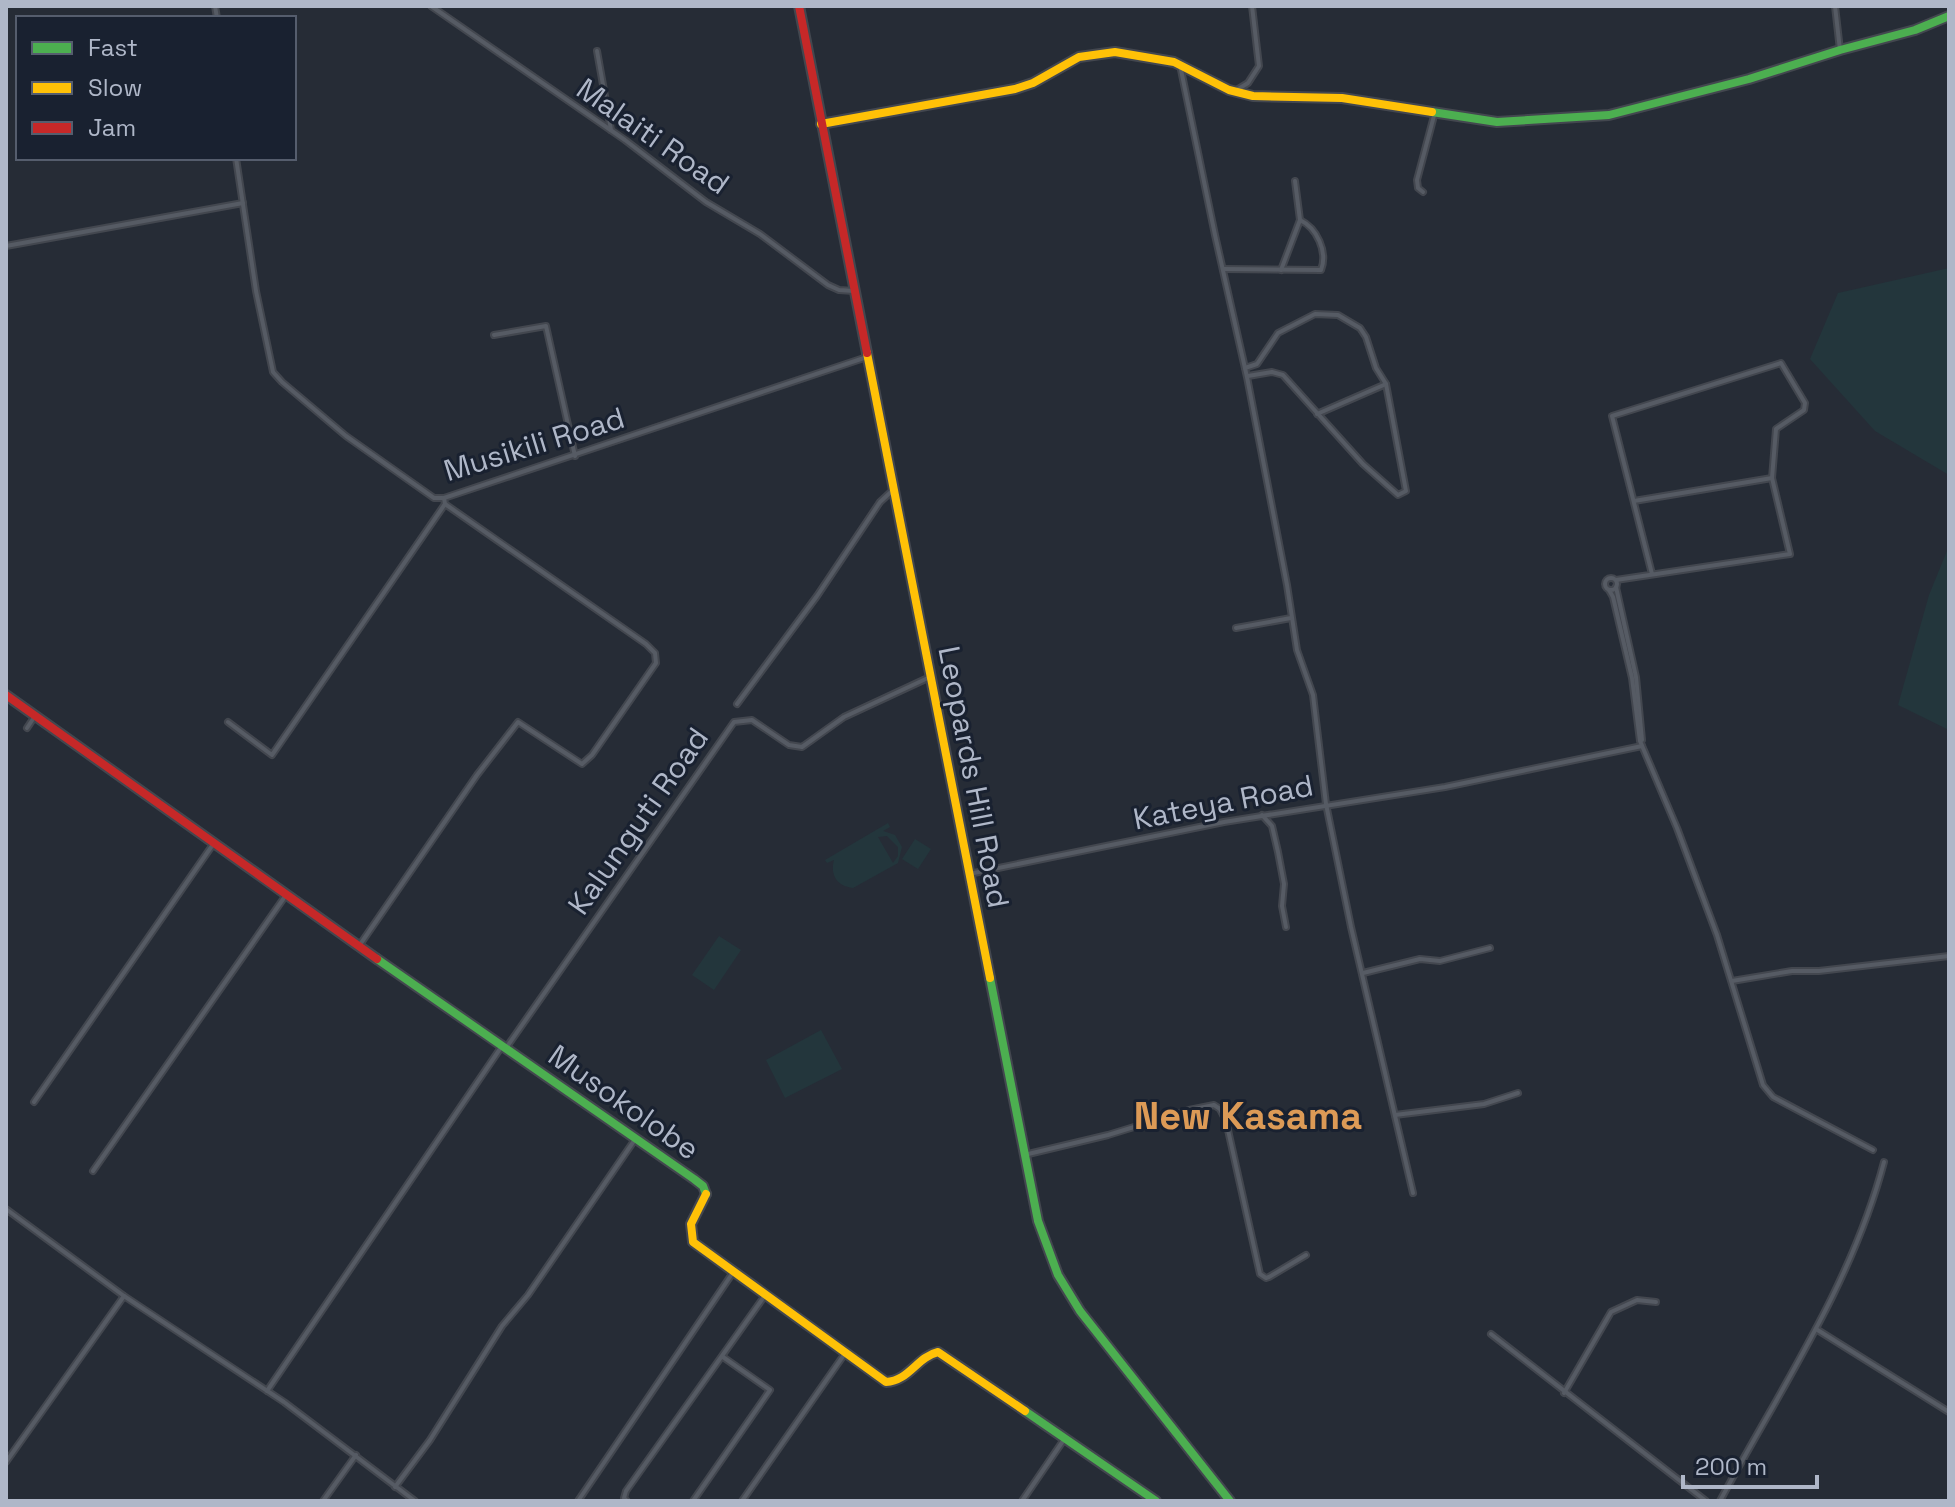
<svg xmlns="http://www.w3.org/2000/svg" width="1955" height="1507" viewBox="0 0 1955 1507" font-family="'Space Grotesk',sans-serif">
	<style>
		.green { fill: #23363c; fill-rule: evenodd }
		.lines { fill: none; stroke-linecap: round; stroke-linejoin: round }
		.street-casing { stroke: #43474f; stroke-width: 8 }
		.fast-casing { stroke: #43474f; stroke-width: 12 }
		.slow-casing { stroke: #43474f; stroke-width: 12 }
		.jam-casing { stroke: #43474f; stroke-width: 12 }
		.street { stroke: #565b64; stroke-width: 4 }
		.fast { stroke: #4caf50; stroke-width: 8 }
		.slow { stroke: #ffc107; stroke-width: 8 }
		.jam { stroke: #c62828; stroke-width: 8 }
		.labels { text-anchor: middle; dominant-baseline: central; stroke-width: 6; stroke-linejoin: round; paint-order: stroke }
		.street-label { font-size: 30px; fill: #afb7c8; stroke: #192130 }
		.district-label { font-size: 38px; font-weight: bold; fill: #dc9a56; stroke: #192130 }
	</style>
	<rect width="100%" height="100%" fill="#262c36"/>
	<g class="green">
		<path d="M1949 268V475L1875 431 1810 359 1838 293Z"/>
		<path d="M1949 546V730L1898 705 1929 595Z"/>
		<path d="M888 823 890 827 883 831 895 835 902 847 898 863 853 888C837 886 830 875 834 860L827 863 825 860ZM887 836 898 847V856L893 863 878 837Z"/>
		<path d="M915 839 931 849 918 869 902 859Z"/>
		<path d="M719 936 741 950 714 990 692 975Z"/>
		<path d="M821 1030 842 1069 785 1098 766 1060Z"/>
	</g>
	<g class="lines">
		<g class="street-casing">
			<g id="street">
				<path d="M215 6 217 18"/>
				<path d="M431 6 625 140 706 202 760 234 828 285 839 290 854 291"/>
				<path d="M1835 6 1840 50"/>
				<path d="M597 51 611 130"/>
				<path d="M1180 65 1215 235 1247 377 1287 585 1297 650 1313 695 1326 804 1351 927 1413 1193"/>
				<path d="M1235 91 1248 83 1259 66 1252 6"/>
				<path d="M236 158 256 291 273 372 282 382 346 436 434 498H444L867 357"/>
				<path d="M1423 192 1418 188 1417 180 1435 112"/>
				<path d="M6 246 243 203"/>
				<path d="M1223 269 1321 270C1328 252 1317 228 1300 220"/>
				<path d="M1281 270 1300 220 1295 181"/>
				<path d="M494 335 546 326 575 456"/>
				<path d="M1245 368 1257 364 1278 333 1315 314 1338 315 1360 328 1366 337 1376 368 1386 384 1406 491 1398 495 1363 464 1283 375 1272 372 1248 376"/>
				<path d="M1317 414 1386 384"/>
				<path d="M1634 501 1772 478"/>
				<circle cx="1611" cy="584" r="6"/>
				<path d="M1616 580 1790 554 1772 478 1776 429 1804 410 1805 403 1781 363 1612 416 1652 574"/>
				<path d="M1616 587 1636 677 1642 740"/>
				<path d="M1609 590 1613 597 1632 678 1640 741 1677 828 1717 935 1763 1085 1773 1097 1873 1150"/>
				<path d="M1236 628 1291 618"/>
				<path d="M737 704 817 596 880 502 893 490"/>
				<path d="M228 722 272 755 445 504"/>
				<path d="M27 728 35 716"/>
				<path d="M1262 815 1272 826 1278 852 1284 884 1282 906 1286 927"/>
				<path d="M969 874 1224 822 1445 787 1642 746"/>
				<path d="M359 946 477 775 518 722 582 764 592 755 656 663 655 653 646 644 445 504 444 498"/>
				<path d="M1363 973 1420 959 1440 961 1490 948"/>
				<path d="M1732 981 1792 971H1819L1949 956"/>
				<path d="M506 1048 734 722 752 720 789 745 802 747 844 717 930 677"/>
				<path d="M34 1102 214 843"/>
				<path d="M1395 1115 1484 1104 1518 1093"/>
				<path d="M1024 1155 1108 1135 1189 1110 1214 1105 1220 1109 1226 1121 1260 1274 1266 1278 1269 1277 1306 1255"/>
				<path d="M93 1171 286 895"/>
				<path d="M6 1209 124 1296 284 1402 415 1501"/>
				<path d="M1816 1329 1949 1412"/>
				<path d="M1491 1334 1706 1501"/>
				<path d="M267 1391 502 1046"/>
				<path d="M1564 1393 1611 1312 1637 1300 1656 1302"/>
				<path d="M6 1462 124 1296"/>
				<path d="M395 1487 430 1440 502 1326 528 1295 636 1138"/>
				<path d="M323 1501 356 1455"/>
				<path d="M578 1501 734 1271"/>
				<path d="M627 1501 624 1498 626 1491 766 1294"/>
				<path d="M693 1501 770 1390 723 1357"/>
				<path d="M742 1501 846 1352"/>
				<path d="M1022 1501 1065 1438"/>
				<path d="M1720 1501C1779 1391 1852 1284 1884 1162"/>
			</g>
		</g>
		<g class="fast-casing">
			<g id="fast">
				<path d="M1432 112 1497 122 1609 115 1749 79 1840 50 1915 30 1949 16"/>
				<path d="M377 959 694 1179 703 1186 706 1194"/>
				<path d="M990 978 1038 1221 1058 1275 1080 1311 1230 1501"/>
				<path d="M1025 1411 1156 1501"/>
			</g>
		</g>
		<g class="slow-casing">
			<g id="slow">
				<path d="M821 124 1015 89 1033 83 1079 57 1115 52 1174 62 1229 90 1253 96 1342 98 1432 112"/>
				<path d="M867 353 990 978"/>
				<path d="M706 1194 691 1224 693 1242 886 1382C909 1381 917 1357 938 1352L1025 1411"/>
			</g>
		</g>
		<g class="jam-casing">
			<g id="jam">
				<path d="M799 6 867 353"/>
				<path d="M6 695 377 959"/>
			</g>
		</g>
		<use href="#street" class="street"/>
		<use href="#fast" class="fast"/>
		<use href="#slow" class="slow"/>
		<use href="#jam" class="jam"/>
	</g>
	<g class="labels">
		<g class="street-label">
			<text transform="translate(653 136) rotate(35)">Malaiti Road</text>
			<text transform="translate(534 444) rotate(-17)">Musikili Road</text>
			<text transform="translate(974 777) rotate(79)">Leopards Hill Road</text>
			<text transform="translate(1223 802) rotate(-11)">Kateya Road</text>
			<text transform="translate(638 821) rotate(-55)">Kalunguti Road</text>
			<text transform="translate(624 1102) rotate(35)">Musokolobe</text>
		</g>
		<g class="district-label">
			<text x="1248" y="1116">New Kasama</text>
		</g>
	</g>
	<rect width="1955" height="1507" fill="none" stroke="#afb7c8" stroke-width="16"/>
	<rect x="16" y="16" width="280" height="144" fill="#192130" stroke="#555d6d" stroke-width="2"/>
	<rect x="32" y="42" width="40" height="12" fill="#4caf50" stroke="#555d6d" stroke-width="2"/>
	<text x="88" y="56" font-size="24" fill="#afb7c8">Fast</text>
	<rect x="32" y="82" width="40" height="12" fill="#ffc107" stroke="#555d6d" stroke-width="2"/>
	<text x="88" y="96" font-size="24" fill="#afb7c8">Slow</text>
	<rect x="32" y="122" width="40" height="12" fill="#c62828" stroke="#555d6d" stroke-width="2"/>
	<text x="88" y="136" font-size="24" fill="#afb7c8">Jam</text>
	<path d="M1683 1475v12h134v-12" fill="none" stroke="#afb7c8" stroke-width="4"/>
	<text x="1695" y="1475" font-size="24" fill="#afb7c8" stroke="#192130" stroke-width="6" paint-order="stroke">200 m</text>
</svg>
